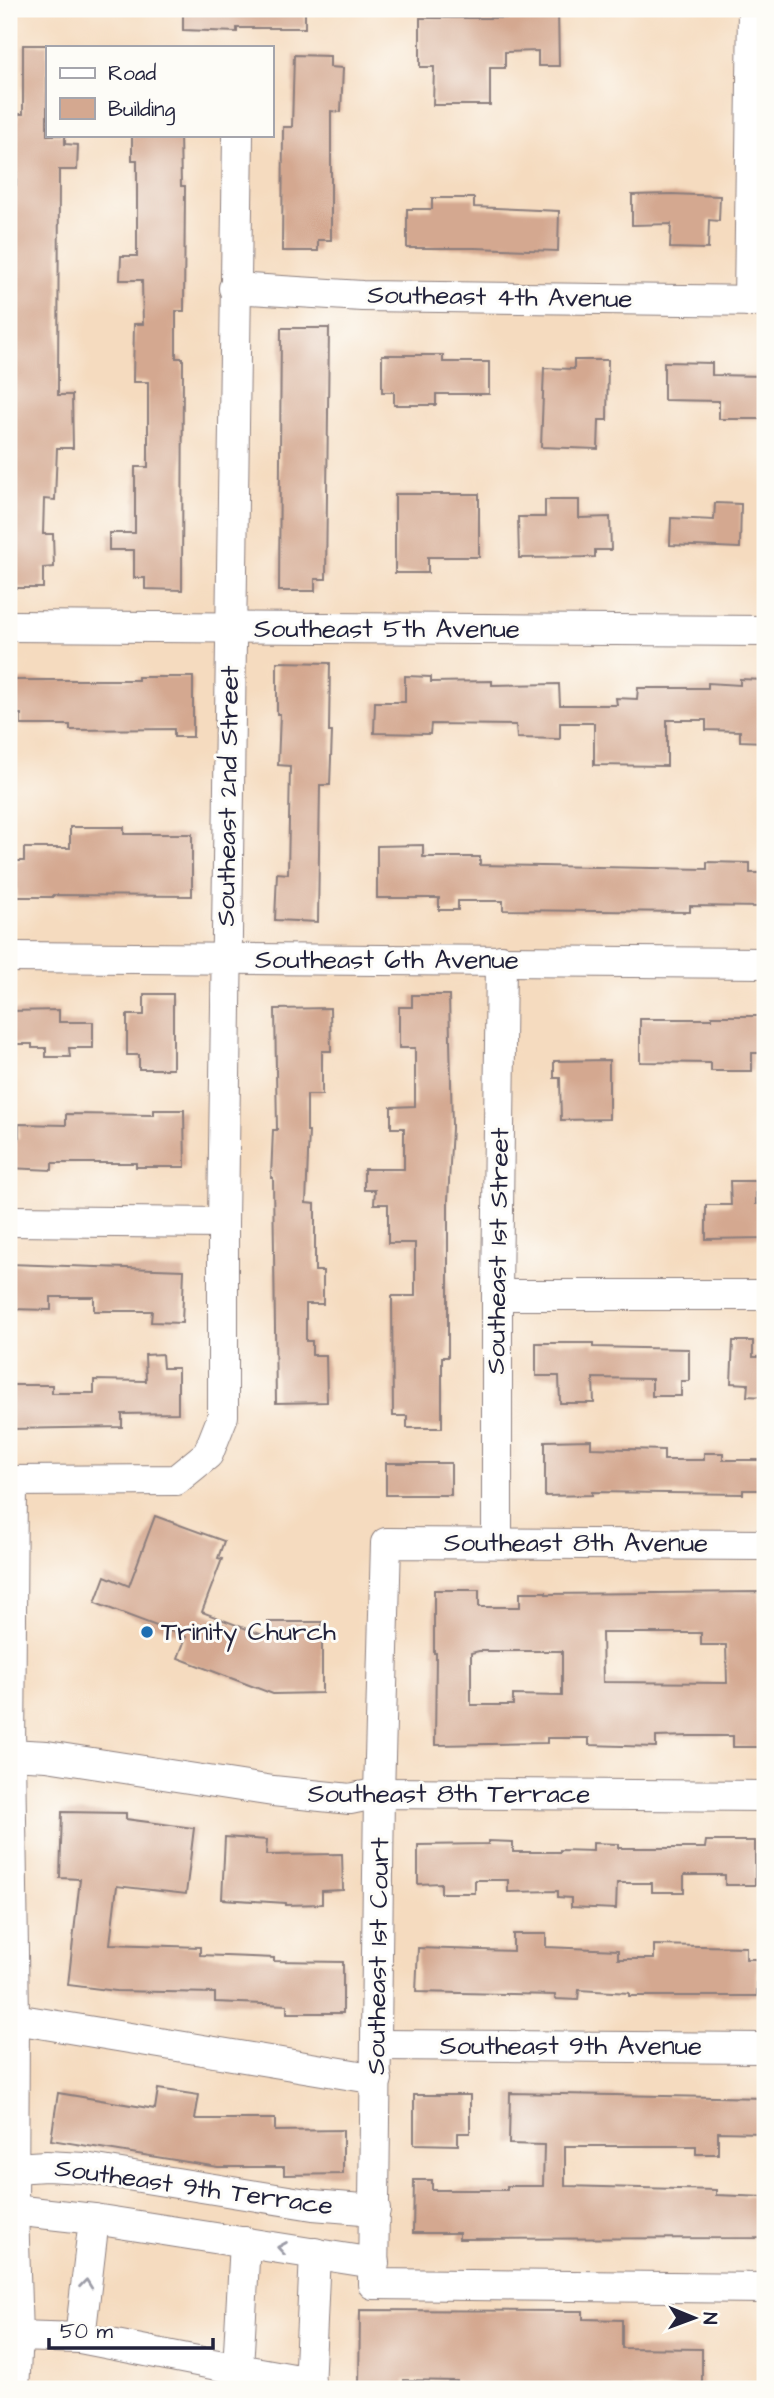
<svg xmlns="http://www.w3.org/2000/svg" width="774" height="2398" viewBox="0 0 774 2398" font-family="'Architects Daughter',sans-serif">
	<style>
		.building { fill: #d4a890; fill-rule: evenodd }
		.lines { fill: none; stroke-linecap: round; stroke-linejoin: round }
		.minor-casing { stroke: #8c7e7d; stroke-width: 32 }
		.minor { stroke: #fff; stroke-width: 30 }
		.oneway { stroke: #9c9ca7 }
		.poi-dot { fill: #1f6fb2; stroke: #fdfcf7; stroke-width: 2.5 }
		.labels { text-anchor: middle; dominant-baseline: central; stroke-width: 6; stroke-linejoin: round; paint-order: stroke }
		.street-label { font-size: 26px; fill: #22223b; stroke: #fdfcf7 }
		.poi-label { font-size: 26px; fill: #22223b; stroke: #fdfcf7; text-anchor: start }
	</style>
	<rect width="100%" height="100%" fill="#fdfcf7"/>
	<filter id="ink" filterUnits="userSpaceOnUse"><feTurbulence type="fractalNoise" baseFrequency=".0143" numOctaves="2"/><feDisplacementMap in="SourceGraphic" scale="14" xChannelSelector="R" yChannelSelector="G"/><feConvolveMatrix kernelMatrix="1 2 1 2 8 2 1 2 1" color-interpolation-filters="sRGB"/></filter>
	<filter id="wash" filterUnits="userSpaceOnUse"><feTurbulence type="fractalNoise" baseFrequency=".00686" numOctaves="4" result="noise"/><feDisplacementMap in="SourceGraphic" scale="28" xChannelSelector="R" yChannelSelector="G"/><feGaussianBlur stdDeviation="1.57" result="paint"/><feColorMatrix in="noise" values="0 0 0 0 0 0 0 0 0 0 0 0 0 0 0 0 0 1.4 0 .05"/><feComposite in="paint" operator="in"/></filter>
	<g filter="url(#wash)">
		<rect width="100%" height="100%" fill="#f5dbbf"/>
		<g id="blocks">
			<g class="building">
				<path d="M183 9H305V28H237V32L183 30Z"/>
				<path d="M530 9H558L559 66H538V51L505 52V68H490V105H433L434 67H420V18H530Z"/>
				<path d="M23 45H47V135H65V144L78 145 77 170H59L58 395H72L73 448H57L55 500 44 499 43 534H53L54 567 43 568V588H9L12 185H16L18 114H23Z"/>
				<path d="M294 55 330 56V67L343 68 341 112 331 111V240H318V251H282L283 127H292Z"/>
				<path d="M132 135H180L181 186H185L184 311H176V358H183L182 590 145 589V578H134V550H109V533H135V467H148V382H133L134 324H143L142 280H120L121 256H137V160H132Z"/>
				<path d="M672 194 720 196 719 221 709 220 708 249 670 248 671 224 632 225V195Z"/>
				<path d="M432 198H474V207L559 211 558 251 474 248H407V209H432Z"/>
				<path d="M281 328H329L326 579H315V591H279Z"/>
				<path d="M382 355H443V362H489V394H436V405H394V392H382Z"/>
				<path d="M574 360H608L607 420H599L598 449 541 447 544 368 574 369Z"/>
				<path d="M664 362 712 363V375L765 376V419H719V401L664 400Z"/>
				<path d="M395 494H479V557H428V573H395Z"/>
				<path d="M545 500H579V518L610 517 611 550H595V557L519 558 518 517H545Z"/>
				<path d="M715 503 741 504 740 548 670 545 671 518 714 520Z"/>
				<path d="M277 662 330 663 329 732H332L330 785H320L318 922 275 920 277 873 288 874 290 766 278 765 280 714H277Z"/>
				<path d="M405 676 431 677V682L492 681V685L559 684 560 705H617L616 698 637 699 638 688H708V683L740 685V679L765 680V742L740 741V731L706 730V720H667V766L594 765V723H560V739L517 738 516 725 431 724 430 734 374 733 375 702H405Z"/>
				<path d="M138 677H193V737H174V729L70 730V725H21V714H9V680H138Z"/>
				<path d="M70 827H124V834H192V896L53 895V897H17V889H9V861H24V848H70Z"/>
				<path d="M423 845V857H480V865L707 869V862L750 863V873H765V907L690 906V912L503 910V901H458V910H439V898H377V846Z"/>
				<path d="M144 994H173V1069H139V1055H127V1015H144Z"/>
				<path d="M412 995H449L452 1128 448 1200V1357H442V1428H407V1416H393L392 1296H415V1243H388V1204H374L375 1190H364V1169H404V1128H391V1107L415 1106V1048H399V1007H412Z"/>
				<path d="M330 1008 331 1051H322V1095H307V1131H309L306 1203 315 1204V1271H323V1304H306V1341H312V1355H326L327 1402 276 1403 273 1178H271L273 1130H277L275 1009Z"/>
				<path d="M59 1010V1022H93V1048H69L70 1057H46V1048H32V1044H9V1011Z"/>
				<path d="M712 1016H765V1053H752V1071H711V1063L640 1062V1019H712Z"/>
				<path d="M609 1060V1119L561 1120 560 1078H554V1061Z"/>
				<path d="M154 1110H184L185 1167H136V1163H52V1170L9 1168V1139H19V1124L66 1125V1114L154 1115Z"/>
				<path d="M730 1181H756V1204H765V1238L706 1239V1205H731Z"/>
				<path d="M9 1264 184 1270 182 1323 151 1322 152 1311H94V1297H51V1310L9 1309Z"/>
				<path d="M733 1341H753V1357H765V1397L747 1396 748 1384 731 1383Z"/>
				<path d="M536 1343H593V1347L689 1349V1381H681V1396H652V1379L593 1378 594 1403H560L559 1376H536Z"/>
				<path d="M162 1354 163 1368H178V1413L122 1414V1427L9 1429V1397H11V1385H52V1393H94V1380L146 1381 145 1355Z"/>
				<path d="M591 1440V1448L664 1450V1460H704V1453H723V1460H765V1490H743V1494L592 1492V1495L545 1496V1441Z"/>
				<rect x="386" y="1463" width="65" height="32"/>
				<path d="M155 1516 224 1541 218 1558 222 1559 202 1612 268 1637V1622H322V1693L273 1694 178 1658 186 1637 95 1603 105 1576 129 1586Z"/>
				<path d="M434 1590H479V1607H520V1592H546V1594L760 1592V1747H733V1736H690L656 1737V1747L589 1745V1738H547V1743L435 1745 436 1653H434ZM602 1633H701V1645H726L727 1683 603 1682ZM479 1651H562V1696L513 1695V1705H471V1653Z"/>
				<path d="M62 1812 126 1813V1819L194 1828 186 1894 117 1886 110 1944 200 1947V1955L274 1958V1961L343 1962V2013H287V2005L215 2002V1993L116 1991 68 1985 80 1879 60 1878Z"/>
				<path d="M225 1837 267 1840 266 1855 342 1854 343 1890 322 1891V1904L286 1905V1903L222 1899Z"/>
				<path d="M488 1841 513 1842V1852H560V1850L593 1851V1843L618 1844V1848H705L706 1841H755V1885H725V1875H684V1892H652V1883H617L616 1909 571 1907V1898L558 1897V1891L508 1892V1880H475V1893H441V1883L418 1884V1845L488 1844Z"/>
				<path d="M513 1934H546V1947L618 1950V1959H654V1945L746 1947V1959H757V1996H629V1993L579 1990 578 2000 555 1999V1995L416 1992 418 1948 513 1951Z"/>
				<path d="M158 2089 199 2095 195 2119H275V2131L343 2130V2174L284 2175V2167H218L51 2140 58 2093 155 2109Z"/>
				<path d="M510 2093 765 2098V2133L718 2132V2154H696V2146H565V2186L716 2190V2195L765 2197V2238L459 2239V2233H413L414 2180H432V2190H507V2186H543L544 2145 509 2144Z"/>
				<path d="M414 2095H470V2133H458V2145L414 2144Z"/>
				<path d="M360 2310 583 2311V2319L622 2320V2348L702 2349V2389H457V2381L404 2380V2389H359Z"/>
			</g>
		</g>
	</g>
	<g filter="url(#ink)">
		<use href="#blocks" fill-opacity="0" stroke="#8c7e7d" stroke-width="2"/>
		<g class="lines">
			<g class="minor-casing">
				<g id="minor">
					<path d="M234 288 362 296 765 301"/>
					<path d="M749 301 753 9"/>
					<path d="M9 626 765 631"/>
					<path d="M9 957 765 963"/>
					<path d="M9 1221 223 1223"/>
					<path d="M497 1295H765"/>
					<path d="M9 1481 176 1480 208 1454 223 1416V1223L238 135"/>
					<path d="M12 1481 10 1754 14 2018 13 2210 17 2336 14 2389"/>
					<path d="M497 1542V1295L501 960"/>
					<path d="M765 1545 386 1543 379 1793 373 2284 765 2288"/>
					<path d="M9 1754 47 1756 273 1791 350 1799 379 1793 765 1796"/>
					<path d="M9 2018 377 2079"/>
					<path d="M378 2045 765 2048"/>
					<path d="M14 2168 46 2166 84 2168 313 2205 375 2210"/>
					<path d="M13 2210 94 2219 80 2338 17 2336"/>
					<path d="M94 2219 374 2263"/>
					<path d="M245 2242 238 2369 310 2382"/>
					<path d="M80 2338 238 2369"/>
					<path d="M309 2389 315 2253"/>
				</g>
			</g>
			<use href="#minor" class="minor"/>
		</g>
		<defs><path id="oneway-chevron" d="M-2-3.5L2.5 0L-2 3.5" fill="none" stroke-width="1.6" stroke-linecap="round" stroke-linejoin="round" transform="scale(1.75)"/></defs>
		<g class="oneway">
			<use href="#oneway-chevron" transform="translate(282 2248) rotate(-171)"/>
			<use href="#oneway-chevron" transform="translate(86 2284) rotate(-84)"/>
		</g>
	</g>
	<circle class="poi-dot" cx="147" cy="1632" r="7"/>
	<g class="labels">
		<g class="street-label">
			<text transform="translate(500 297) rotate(1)">Southeast 4th Avenue</text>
			<text x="387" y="629">Southeast 5th Avenue</text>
			<text transform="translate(228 796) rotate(-89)">Southeast 2nd Street</text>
			<text x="387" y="960">Southeast 6th Avenue</text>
			<text transform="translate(498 1251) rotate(-89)">Southeast 1st Street</text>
			<text x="576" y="1543">Southeast 8th Avenue</text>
			<text x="449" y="1794">Southeast 8th Terrace</text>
			<text transform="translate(378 1956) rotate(-89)">Southeast 1st Court</text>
			<text x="571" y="2046">Southeast 9th Avenue</text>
			<text transform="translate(194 2187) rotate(8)">Southeast 9th Terrace</text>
		</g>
		<g class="poi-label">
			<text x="161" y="1632">Trinity Church</text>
		</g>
	</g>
	<rect width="774" height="2398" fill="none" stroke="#fdfcf7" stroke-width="35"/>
	<rect x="46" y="46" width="228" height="91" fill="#fdfcf7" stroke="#a5a5ac" stroke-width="2"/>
	<rect x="60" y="68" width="35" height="10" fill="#ffffff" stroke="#a5a5ac" stroke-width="2"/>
	<text x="108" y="80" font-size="21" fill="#22223b">Road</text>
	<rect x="60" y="98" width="35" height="21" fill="#d4a890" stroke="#a5a5ac" stroke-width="2"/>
	<text x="108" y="116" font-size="21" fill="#22223b">Building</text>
	<g transform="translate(694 2318) rotate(91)" stroke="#fdfcf7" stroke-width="5" paint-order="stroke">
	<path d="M0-5L12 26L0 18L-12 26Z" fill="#22223b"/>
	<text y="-10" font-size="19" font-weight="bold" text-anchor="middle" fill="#22223b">N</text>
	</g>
	<path d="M49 2338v10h164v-10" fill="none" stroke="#22223b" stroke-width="3.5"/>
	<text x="60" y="2338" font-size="21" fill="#22223b" stroke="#fdfcf7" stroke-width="5" paint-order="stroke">50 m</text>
</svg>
